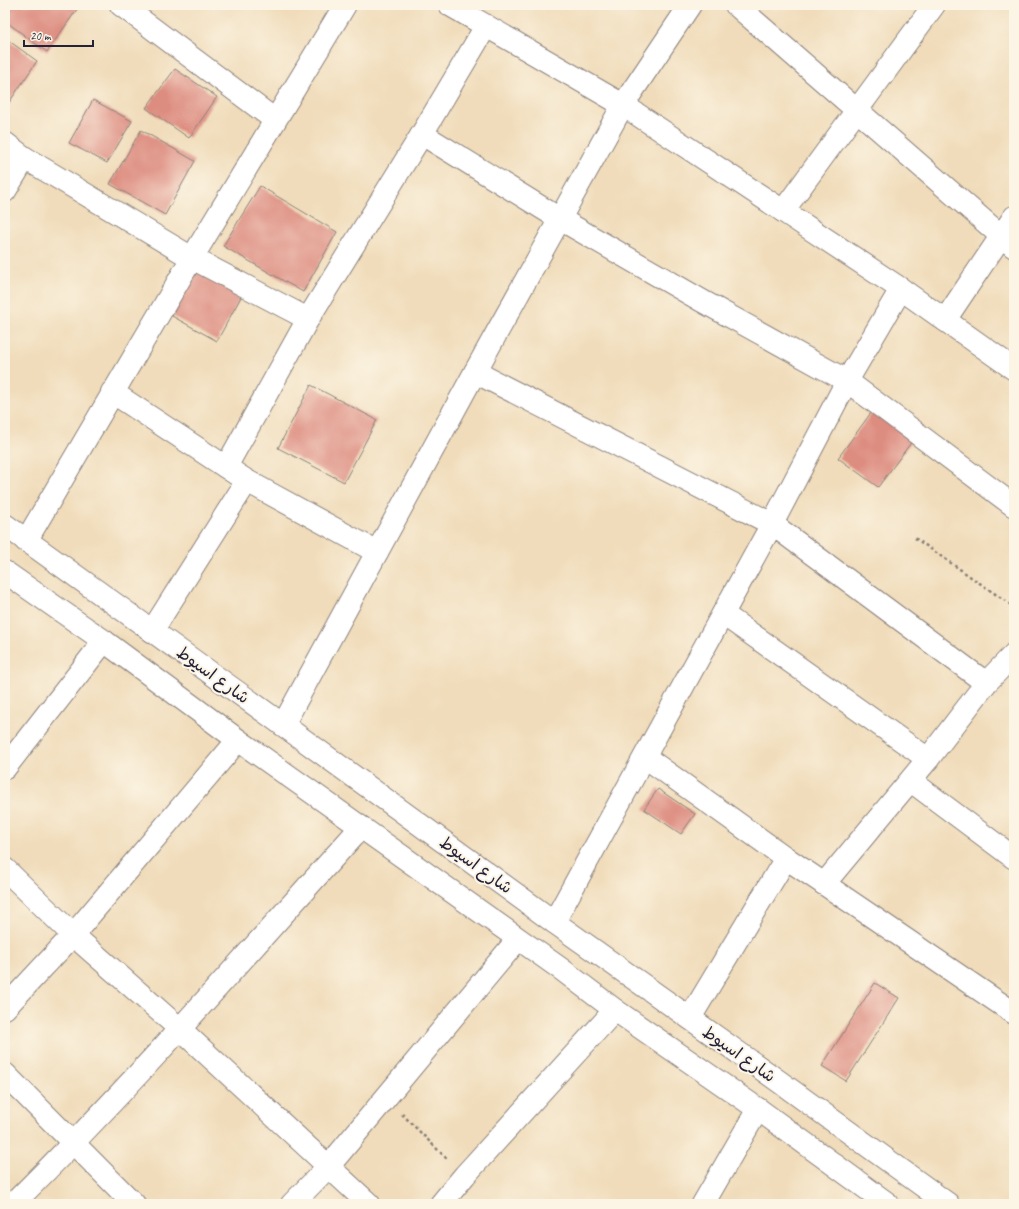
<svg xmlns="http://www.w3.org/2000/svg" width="1019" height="1209" viewBox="0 0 1019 1209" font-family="Caveat,'Playpen Sans Arabic',sans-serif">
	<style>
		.building { fill: #dd8c80 }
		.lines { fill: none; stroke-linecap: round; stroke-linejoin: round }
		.minor-casing { stroke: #897f7a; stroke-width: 24 }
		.path { stroke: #897f7a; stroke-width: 2.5; stroke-dasharray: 3 3; stroke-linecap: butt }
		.minor { stroke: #fff; stroke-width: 22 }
		.labels { text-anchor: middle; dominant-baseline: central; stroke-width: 4; stroke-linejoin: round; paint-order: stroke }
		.street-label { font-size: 17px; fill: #22223b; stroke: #fcf5e5 }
	</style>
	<rect width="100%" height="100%" fill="#fcf5e5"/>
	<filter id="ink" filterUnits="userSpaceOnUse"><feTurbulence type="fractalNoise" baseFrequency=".025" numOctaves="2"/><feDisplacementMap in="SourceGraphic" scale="8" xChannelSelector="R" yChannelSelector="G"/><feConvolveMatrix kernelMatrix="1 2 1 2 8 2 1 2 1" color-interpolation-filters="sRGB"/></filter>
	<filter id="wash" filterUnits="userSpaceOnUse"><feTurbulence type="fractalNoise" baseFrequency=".012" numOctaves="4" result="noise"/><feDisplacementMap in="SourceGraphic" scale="16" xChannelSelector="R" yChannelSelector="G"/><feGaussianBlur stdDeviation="0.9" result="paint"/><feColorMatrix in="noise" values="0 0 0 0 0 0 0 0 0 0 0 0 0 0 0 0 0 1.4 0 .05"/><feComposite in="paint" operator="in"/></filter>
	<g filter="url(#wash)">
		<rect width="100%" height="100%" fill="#f0dcba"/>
		<g id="blocks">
			<g class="building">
				<path d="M13 5H80L47 52 5 21V16Z"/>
				<path d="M5 38 37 61 6 107H5Z"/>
				<path d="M175 69 217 97 189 138 146 108Z"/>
				<path d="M93 100 132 121 107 163 69 143Z"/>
				<path d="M141 130 195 161 165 215 110 184Z"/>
				<path d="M260 186 337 232 303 292 223 246Z"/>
				<path d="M197 268 242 295 217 341 172 316Z"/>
				<path d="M311 385 377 420 344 482 278 448Z"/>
				<path d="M873 410 913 440 878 487 838 458Z"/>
				<path d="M658 789 695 814 681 834 644 809Z"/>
				<path d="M875 983 899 998 846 1081 822 1066Z"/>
			</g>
		</g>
	</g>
	<g filter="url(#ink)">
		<use href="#blocks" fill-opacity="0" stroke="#897f7a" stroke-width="1"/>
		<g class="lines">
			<g class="minor-casing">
				<g id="minor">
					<path d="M121 5 275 120"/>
					<path d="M450 5 623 105 901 289 1014 369"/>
					<path d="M736 5 1014 247"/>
					<path d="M422 134 560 219 704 302 847 381 1014 506"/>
					<path d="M5 143 25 158 192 258 308 319"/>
					<path d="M5 191 25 158"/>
					<path d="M783 211 934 5"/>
					<path d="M945 320 1014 217"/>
					<path d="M475 372 772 524 986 683"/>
					<path d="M112 392 247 481 377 552"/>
					<path d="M226 467 308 319 422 134 486 26"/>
					<path d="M5 525 283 725 554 922 777 1080 948 1204"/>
					<path d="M26 541 192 258 345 5"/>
					<path d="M5 572 104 641 238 740 561 969 615 1010 758 1109 888 1204"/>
					<path d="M723 614 928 759"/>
					<path d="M152 631 247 481"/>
					<path d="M283 725 475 372 623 105 690 5"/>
					<path d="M645 757 786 858 1014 1013"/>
					<path d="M5 768 104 641"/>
					<path d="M911 781 1014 858"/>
					<path d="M5 869 73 935 180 1029 369 1204"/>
					<path d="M824 884 928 759 986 683 1014 654"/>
					<path d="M554 922 772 524 847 381 901 289"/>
					<path d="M5 1008 73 935 238 740"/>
					<path d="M690 1018 786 858"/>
					<path d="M5 1074 134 1204"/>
					<path d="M13 1204C134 1084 247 954 361 827"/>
					<path d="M292 1204 328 1167 518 939"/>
					<path d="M441 1204 465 1175 615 1010"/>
					<path d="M703 1204 758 1109"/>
				</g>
			</g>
			<g class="path">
				<path d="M915 538 1014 607"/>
				<path d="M402 1114 448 1160"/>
			</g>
			<use href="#minor" class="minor"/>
		</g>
	</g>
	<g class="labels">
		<g class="street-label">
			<text transform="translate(213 675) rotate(36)">شارع اسيوط</text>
			<text transform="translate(476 865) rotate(36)">شارع اسيوط</text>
			<text transform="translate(739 1054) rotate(35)">شارع اسيوط</text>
		</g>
	</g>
	<rect width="1019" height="1209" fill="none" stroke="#fcf5e5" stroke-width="20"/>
	<path d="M24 40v6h69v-6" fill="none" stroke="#22223b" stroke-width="2"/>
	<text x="30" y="40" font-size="12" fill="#22223b" stroke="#fcf5e5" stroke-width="3" paint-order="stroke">20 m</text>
</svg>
